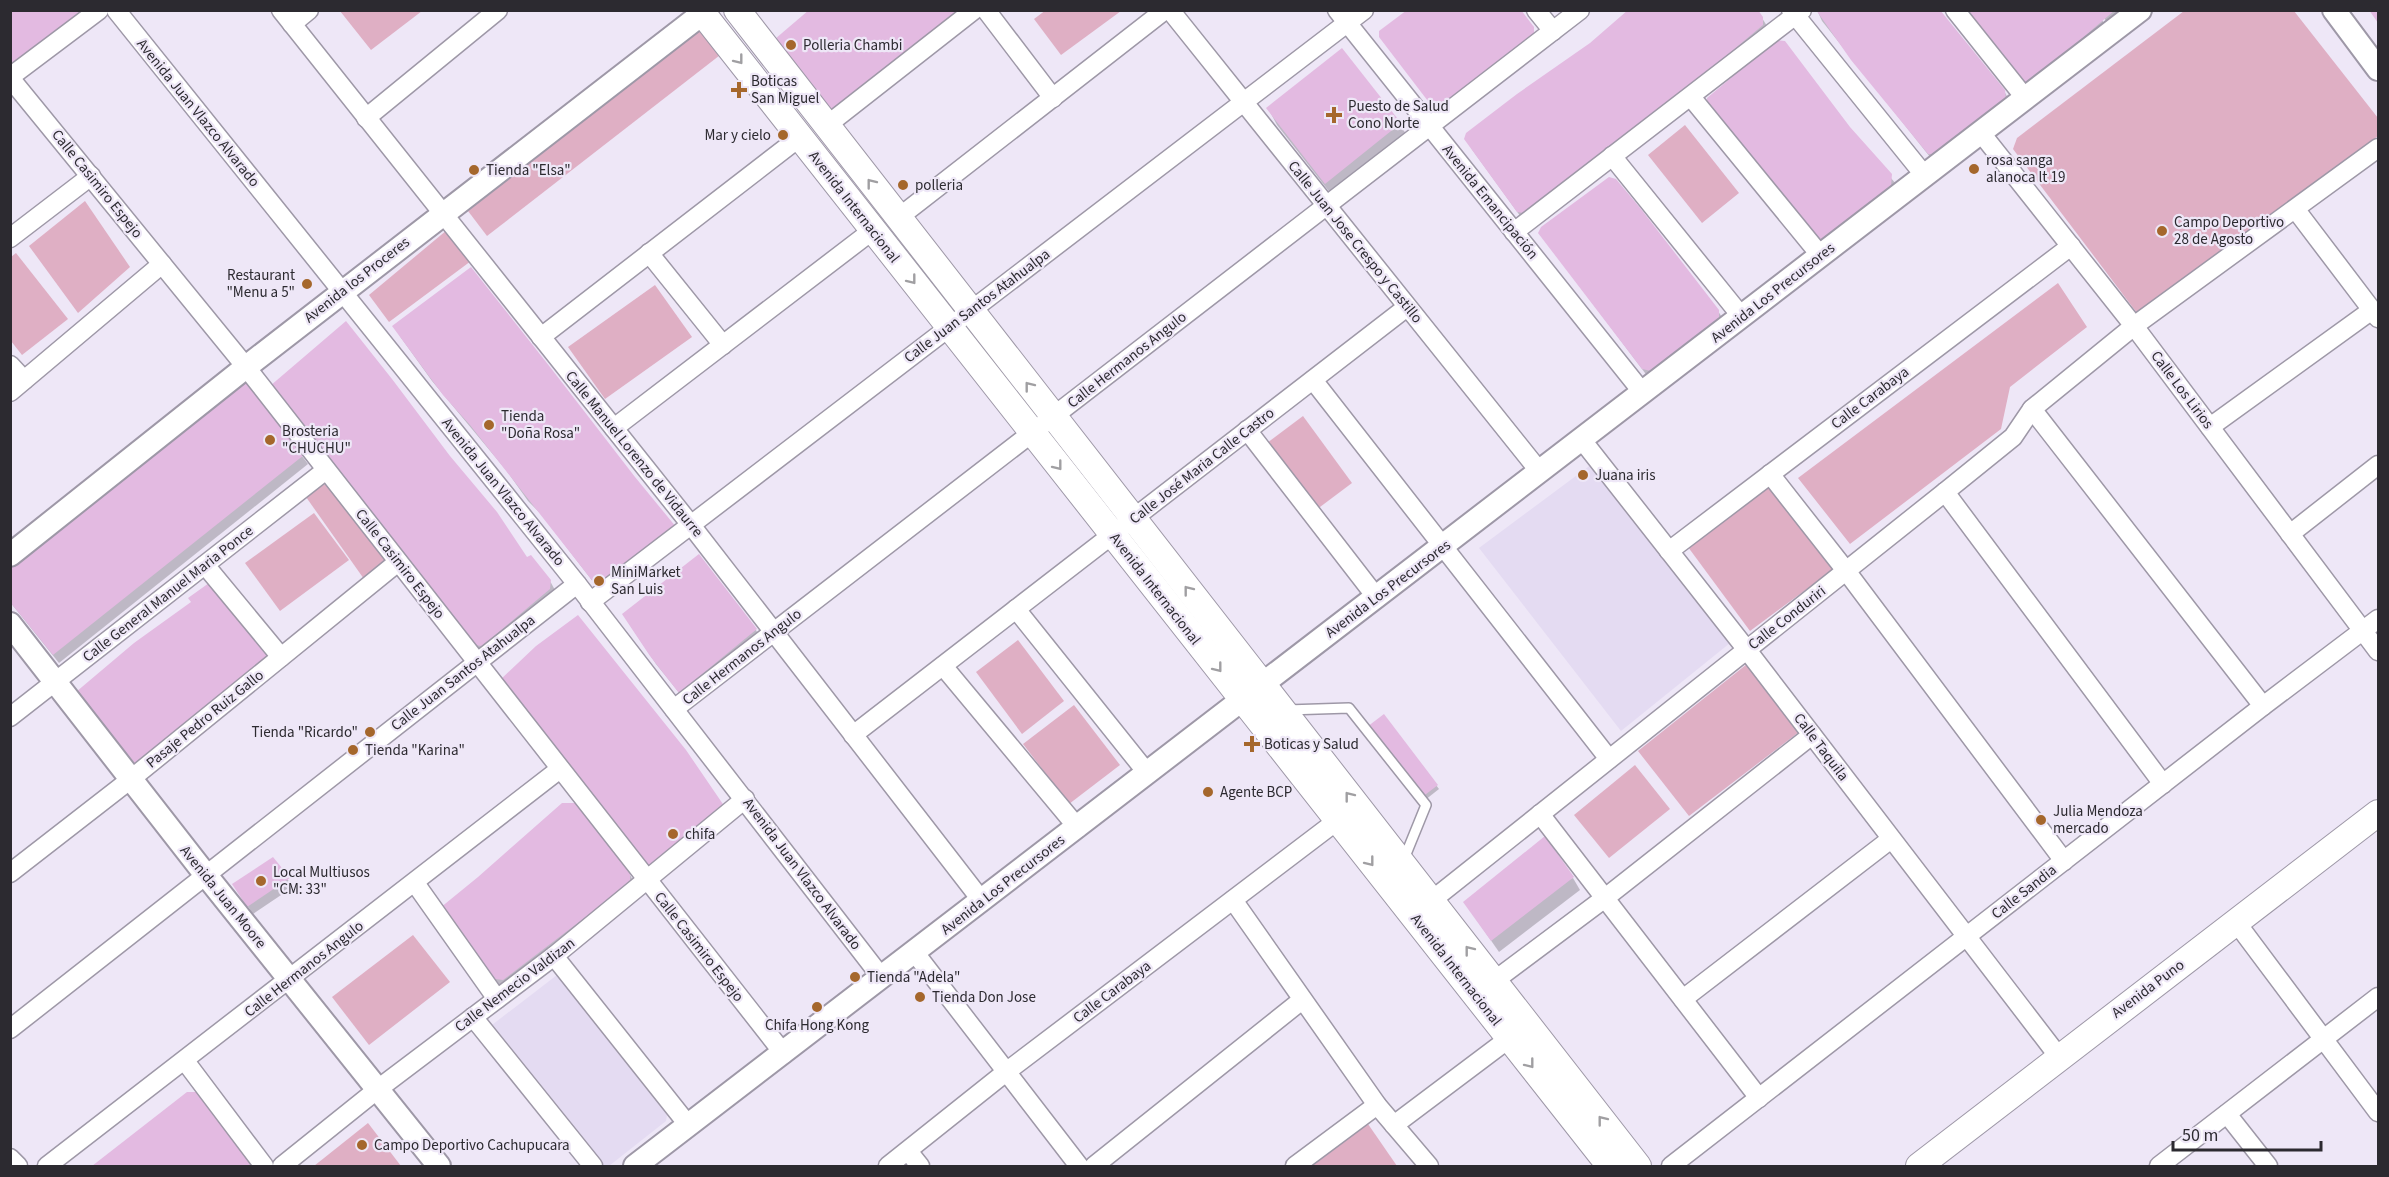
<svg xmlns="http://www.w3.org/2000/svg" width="2389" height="1177" viewBox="0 0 2389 1177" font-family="'Source Sans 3',sans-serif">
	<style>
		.built { fill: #e4dbf2 }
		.green { fill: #dfafc4 }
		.shadow { fill: #0003 }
		.building { fill: #e3bae1 }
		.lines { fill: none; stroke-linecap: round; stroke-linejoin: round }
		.service-casing { stroke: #9e98a7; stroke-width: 12 }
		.minor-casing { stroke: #9e98a7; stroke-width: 21 }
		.tertiary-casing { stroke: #9e98a7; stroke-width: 26 }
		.secondary-casing { stroke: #9e98a7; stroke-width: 28 }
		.service { stroke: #fff; stroke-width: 9 }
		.minor { stroke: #fff; stroke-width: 18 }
		.tertiary { stroke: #fff; stroke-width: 22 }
		.secondary { stroke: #fff; stroke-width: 26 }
		.oneway { stroke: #a09fa2 }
		.poi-dot { fill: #a5672c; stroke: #eee7f7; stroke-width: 2 }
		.labels { text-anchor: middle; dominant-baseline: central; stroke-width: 4.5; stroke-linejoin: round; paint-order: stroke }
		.poi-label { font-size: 15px; fill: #2c2a30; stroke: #eee7f7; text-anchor: start }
		.street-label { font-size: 15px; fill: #2c2a30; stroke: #eee7f7 }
	</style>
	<rect width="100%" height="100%" fill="#eee7f7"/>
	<g class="built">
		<path d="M1592 464 1730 643 1621 731 1479 548Z"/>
		<path d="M557 975 667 1115 666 1121 609 1166H600L488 1028Z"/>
	</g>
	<g class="green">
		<path d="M1046 10H1120L1121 11 1061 55 1034 19Z"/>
		<path d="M340 11H422L371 50Z"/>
		<path d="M2184 11H2294L2378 118V136L2137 313 2013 149 2017 138Z"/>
		<path d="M704 27 724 52 487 236 468 211Z"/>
		<path d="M1685 125 1739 193 1702 223 1648 155Z"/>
		<path d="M85 201 130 267 78 313 29 246Z"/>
		<path d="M447 230 471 261 389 322 369 295Z"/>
		<path d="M16 253 68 319 22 355 11 341V257Z"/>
		<path d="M2058 283 2087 327 2010 387 2001 429 1850 544 1798 478Z"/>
		<path d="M655 285 692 337 605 399 568 347Z"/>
		<path d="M1303 416 1352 483 1316 510 1267 443Z"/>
		<path d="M328 482 388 560 364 579 306 497Z"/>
		<path d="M1770 484 1834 569 1750 631 1688 547Z"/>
		<path d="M314 513 349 560 280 611 245 563Z"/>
		<path d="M1018 640 1064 701 1022 734 976 672Z"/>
		<path d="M1747 664 1799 732 1689 816 1638 751Z"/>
		<path d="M1074 705 1120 765 1069 804 1023 744Z"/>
		<path d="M1635 765 1670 809 1609 858 1574 815Z"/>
		<path d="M413 935 450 982 369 1045 332 997Z"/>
		<path d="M368 1123 401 1166H314Z"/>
		<path d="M1368 1124 1397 1166H1312Z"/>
	</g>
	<g class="shadow">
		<path d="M1817 10 2004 91 2009 100 1934 162 1822 21Z"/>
		<path d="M1963 10H2120L2107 22 2103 17 2101 18 2107 28 2033 92Z"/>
		<path d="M1762 18 1767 26 1523 220 1471 148Z"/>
		<path d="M1342 50 1400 124 1410 141 1335 199 1277 125 1268 108Z"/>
		<path d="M1849 128 1896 184 1826 250Z"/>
		<path d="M1540 233 1718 311 1723 319 1648 377Z"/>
		<path d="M399 335 684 541 607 600 541 514 528 501 506 470 432 381Z"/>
		<path d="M245 381 308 464 59 663 10 602Z"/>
		<path d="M350 491 527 559 550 581 555 590 553 597 480 653Z"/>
		<path d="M628 622 756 630 760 638 685 700 656 664Z"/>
		<path d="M1384 716 1439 789 1420 804Z"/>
		<path d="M273 859 293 887 253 914 239 893Z"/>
		<path d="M629 873 634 882 501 987 446 916Z"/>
		<path d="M1573 878 1580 890 1499 952 1465 903Z"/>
		<path d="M187 1093 251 1166H94Z"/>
	</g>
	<g class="building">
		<path d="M10 10H85L16 63H10Z"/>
		<path d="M809 10H959L831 111 775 39Z"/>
		<path d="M1407 10H1521L1534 27V35L1439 109H1434L1379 37V31Z"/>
		<path d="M1628 10H1758L1763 17V25L1683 92 1557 188 1523 213 1517 212 1464 139 1466 133 1517 94 1590 43Z"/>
		<path d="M1816 10H1940L2005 90 2006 100 1936 155 1928 154 1851 60Z"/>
		<path d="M1962 10H2115L2028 85 2021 86Z"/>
		<path d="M2369 10H2378V23Z"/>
		<path d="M1776 40 1785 41 1850 127 1892 174 1891 186 1821 243 1707 105V98Z"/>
		<path d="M1342 48 1401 123 1325 184 1266 108Z"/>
		<path d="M1609 177 1616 179 1641 209 1719 310V319L1651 371 1642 369 1538 233 1541 227Z"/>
		<path d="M471 267 550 367 635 477 681 533 602 593 470 425 443 395 392 326Z"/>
		<path d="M346 321 392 379 450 456 497 512 527 557 531 555 551 580 550 589 482 646 474 645 270 386Z"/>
		<path d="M246 379 304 455 53 655 10 602V563Z"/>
		<path d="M699 554 757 629 679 693 650 656 622 614Z"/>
		<path d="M209 583 270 657 138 767 76 692 134 643 191 602 188 598Z"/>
		<path d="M578 615 686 750 729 813 646 869 607 814 500 680 536 646Z"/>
		<path d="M1384 714 1438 785 1417 801 1363 730Z"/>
		<path d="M562 803H575L630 873V883L503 980 495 979 440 908 478 877Z"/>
		<path d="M1545 836 1574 877 1491 941 1463 902Z"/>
		<path d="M273 857 290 878 247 907 232 884Z"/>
		<path d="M187 1092H196L250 1162 249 1166H92Z"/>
	</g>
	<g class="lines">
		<g class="service-casing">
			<path id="service" d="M1287 710 1349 708 1426 805 1404 859"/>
		</g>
		<g class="minor-casing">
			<g id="minor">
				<path d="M116 10 577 584 882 978"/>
				<path d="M281 10 691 525 982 901"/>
				<path d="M986 10 1053 98"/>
				<path d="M1170 10 1540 472"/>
				<path d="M1337 10 1643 393"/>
				<path d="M1536 10 1553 31"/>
				<path d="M1791 10 1925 176"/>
				<path d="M1955 10 2026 99"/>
				<path d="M292 24 309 10"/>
				<path d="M10 77 99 10"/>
				<path d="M10 78 246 367 784 1054"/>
				<path d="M1691 97 1821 256"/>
				<path d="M366 118 498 10"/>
				<path d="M826 126 974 10"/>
				<path d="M1981 133 2134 326 2378 651"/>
				<path d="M1612 156 1742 317"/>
				<path d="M2296 210 2378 318"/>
				<path d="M898 218 1165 10"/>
				<path d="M1514 232 1802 10"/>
				<path d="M10 238 91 176"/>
				<path d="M649 253 723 345"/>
				<path d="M541 337 800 137"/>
				<path d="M10 365 24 380"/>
				<path d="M1313 380 1609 759"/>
				<path d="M10 392 162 264"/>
				<path d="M2032 409 2263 706"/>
				<path d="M2210 427 2372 310"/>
				<path d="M614 428 873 230"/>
				<path d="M1247 430 1377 598"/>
				<path d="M1582 440 1747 650 2059 1057"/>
				<path d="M1770 474 1847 572 2064 861"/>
				<path d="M1945 492 2163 784"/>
				<path d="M2290 534 2378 465"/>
				<path d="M1669 551 2071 246"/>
				<path d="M205 565 281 657"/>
				<path d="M590 602 1364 10"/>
				<path d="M1016 609 1148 774"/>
				<path d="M943 666 1078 828"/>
				<path d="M674 709 1580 10"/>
				<path d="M10 717 326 470"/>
				<path d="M853 735 1407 307"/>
				<path d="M1540 814 1759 1098"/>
				<path d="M10 873 131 779 398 562"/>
				<path d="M415 883 497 999"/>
				<path d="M1233 900 1377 1105 1429 1166"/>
				<path d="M1431 901 1945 492 2013 437 2032 409 2134 326 2378 148"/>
				<path d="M2236 922 2378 1112"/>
				<path d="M915 953 1079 1166"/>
				<path d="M554 956 689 1126"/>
				<path d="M1494 981 1605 898 1812 735"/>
				<path d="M1683 999 1891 839"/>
				<path d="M473 1017 593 1166"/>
				<path d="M10 1029 577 584"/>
				<path d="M185 1061 264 1166"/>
				<path d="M2227 1114 2268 1166"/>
				<path d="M1394 1125 1519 1031"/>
				<path d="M908 1151 920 1166"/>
				<path d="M10 1158 18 1166"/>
				<path d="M47 1166 560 769"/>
				<path d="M282 1166 378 1089 554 956 745 799"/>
				<path d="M888 1166 1006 1072 1338 820"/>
				<path d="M1094 1166 1302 1000"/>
				<path d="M1295 1166 1377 1105"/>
				<path d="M1671 1166 2263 706 2378 619"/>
				<path d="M2159 1166 2378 997"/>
			</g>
		</g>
		<g class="tertiary-casing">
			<g id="tertiary">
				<path d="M2334 10 2378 69"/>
				<path d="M10 555 246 367 707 10"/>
				<path d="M10 624 205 874 439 1166"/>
				<path d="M635 1166 2140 10"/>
			</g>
		</g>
		<g class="secondary-casing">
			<g id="secondary">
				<path d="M700 10 1610 1166"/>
				<path d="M737 10 1638 1166"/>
				<path d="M1919 1166 2378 813"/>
			</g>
		</g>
		<use href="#service" class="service"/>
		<use href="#minor" class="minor"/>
		<use href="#tertiary" class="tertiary"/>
		<use href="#secondary" class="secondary"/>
	</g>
	<defs><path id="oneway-chevron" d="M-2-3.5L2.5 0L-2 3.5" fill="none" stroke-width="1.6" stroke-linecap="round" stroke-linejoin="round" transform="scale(1.5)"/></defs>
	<g class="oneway">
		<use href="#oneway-chevron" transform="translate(739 60) rotate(52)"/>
		<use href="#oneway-chevron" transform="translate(871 183) rotate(-128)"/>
		<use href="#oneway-chevron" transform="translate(912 280) rotate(52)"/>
		<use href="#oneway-chevron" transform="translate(1029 386) rotate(-128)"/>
		<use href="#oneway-chevron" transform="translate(1058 466) rotate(52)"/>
		<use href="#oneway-chevron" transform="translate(1188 590) rotate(-128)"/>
		<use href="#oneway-chevron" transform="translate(1218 668) rotate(52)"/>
		<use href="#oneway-chevron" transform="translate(1349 796) rotate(-128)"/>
		<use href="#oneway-chevron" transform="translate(1370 862) rotate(52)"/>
		<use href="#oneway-chevron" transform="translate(1469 950) rotate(-128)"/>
		<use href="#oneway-chevron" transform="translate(1530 1064) rotate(52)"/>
		<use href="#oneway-chevron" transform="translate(1602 1120) rotate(-128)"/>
	</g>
	<g class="poi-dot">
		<circle cx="791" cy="45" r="6"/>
		<path d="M736 81h6v6h6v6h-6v6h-6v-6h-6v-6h6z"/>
		<path d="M1331 106h6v6h6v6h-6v6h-6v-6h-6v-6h6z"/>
		<circle cx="783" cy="135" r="6"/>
		<circle cx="1974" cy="169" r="6"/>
		<circle cx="474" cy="170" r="6"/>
		<circle cx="903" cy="185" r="6"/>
		<circle cx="2162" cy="231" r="6"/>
		<circle cx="307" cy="284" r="6"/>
		<circle cx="489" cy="425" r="6"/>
		<circle cx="270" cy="440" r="6"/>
		<circle cx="1583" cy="475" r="6"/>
		<circle cx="599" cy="581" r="6"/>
		<circle cx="370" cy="732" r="6"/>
		<path d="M1249 735h6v6h6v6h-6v6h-6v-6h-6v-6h6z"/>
		<circle cx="353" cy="750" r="6"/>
		<circle cx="1208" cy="792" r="6"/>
		<circle cx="2041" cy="820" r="6"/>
		<circle cx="673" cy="834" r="6"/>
		<circle cx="261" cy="881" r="6"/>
		<circle cx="855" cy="977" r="6"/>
		<circle cx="920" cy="997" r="6"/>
		<circle cx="817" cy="1007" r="6"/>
		<circle cx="362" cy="1145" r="6"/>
	</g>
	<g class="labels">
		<g class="poi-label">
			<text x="803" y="45">Polleria Chambi</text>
			<text x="751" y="81">Boticas<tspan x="751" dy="17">San Miguel</tspan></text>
			<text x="1348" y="106">Puesto de Salud<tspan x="1348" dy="17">Cono Norte</tspan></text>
			<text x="771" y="135" text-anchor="end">Mar y cielo</text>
			<text x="1986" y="160">rosa sanga<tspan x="1986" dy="17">alanoca lt 19</tspan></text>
			<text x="486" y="170">Tienda "Elsa"</text>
			<text x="915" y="185">polleria</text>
			<text x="2174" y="222">Campo Deportivo<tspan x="2174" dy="17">28 de Agosto</tspan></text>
			<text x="295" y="275" text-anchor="end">Restaurant<tspan x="295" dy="17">"Menu a 5"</tspan></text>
			<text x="501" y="416">Tienda<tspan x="501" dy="17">"Doña Rosa"</tspan></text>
			<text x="282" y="431">Brosteria<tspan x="282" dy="17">"CHUCHU"</tspan></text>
			<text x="1595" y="475">Juana iris</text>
			<text x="611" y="572">MiniMarket<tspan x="611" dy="17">San Luis</tspan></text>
			<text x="358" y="732" text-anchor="end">Tienda "Ricardo"</text>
			<text x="1264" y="744">Boticas y Salud</text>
			<text x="365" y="750">Tienda "Karina"</text>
			<text x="1220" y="792">Agente BCP</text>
			<text x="2053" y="811">Julia Mendoza<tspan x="2053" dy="17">mercado</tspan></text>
			<text x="685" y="834">chifa</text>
			<text x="273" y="872">Local Multiusos<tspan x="273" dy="17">"CM: 33"</tspan></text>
			<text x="867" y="977">Tienda "Adela"</text>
			<text x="932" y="997">Tienda Don Jose</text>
			<text x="817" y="1025" text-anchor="middle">Chifa Hong Kong</text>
			<text x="374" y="1145">Campo Deportivo Cachupucara</text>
		</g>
		<g class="street-label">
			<text transform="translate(198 113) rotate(51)">Avenida Juan Vlazco Alvarado</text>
			<text transform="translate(97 184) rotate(51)">Calle Casimiro Espejo</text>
			<text transform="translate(1490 202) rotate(51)">Avenida Emancipación</text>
			<text transform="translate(854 207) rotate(52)">Avenida Internacional</text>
			<text transform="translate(1355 242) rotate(51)">Calle Juan Jose Crespo y Castillo</text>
			<text transform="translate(357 280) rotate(-38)">Avenida los Proceres</text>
			<text transform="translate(1773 293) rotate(-38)">Avenida Los Precursores</text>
			<text transform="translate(977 306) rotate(-37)">Calle Juan Santos Atahualpa</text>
			<text transform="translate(1127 360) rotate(-38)">Calle Hermanos Angulo</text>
			<text transform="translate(2182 390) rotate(53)">Calle Los Lirios</text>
			<text transform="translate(1870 398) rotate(-37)">Calle Carabaya</text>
			<text transform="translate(634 454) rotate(51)">Calle Manuel Lorenzo de Vidaurre</text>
			<text transform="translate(1202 466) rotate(-38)">Calle José Maria Calle Castro</text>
			<text transform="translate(503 492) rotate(51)">Avenida Juan Vlazco Alvarado</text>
			<text transform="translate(400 564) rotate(52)">Calle Casimiro Espejo</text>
			<text transform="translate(1155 589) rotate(52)">Avenida Internacional</text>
			<text transform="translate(1388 589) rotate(-37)">Avenida Los Precursores</text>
			<text transform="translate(168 594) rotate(-38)">Calle General Manuel Maria Ponce</text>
			<text transform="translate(1787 618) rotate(-38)">Calle Conduriri</text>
			<text transform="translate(742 657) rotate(-38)">Calle Hermanos Angulo</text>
			<text transform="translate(463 673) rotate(-38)">Calle Juan Santos Atahualpa</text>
			<text transform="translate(205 719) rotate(-39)">Pasaje Pedro Ruiz Gallo</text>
			<text transform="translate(1821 747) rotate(53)">Calle Taquila</text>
			<text transform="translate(802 874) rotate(53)">Avenida Juan Vlazco Alvarado</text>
			<text transform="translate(1003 885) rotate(-38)">Avenida Los Precursores</text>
			<text transform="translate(2024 892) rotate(-38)">Calle Sandia</text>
			<text transform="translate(223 897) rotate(51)">Avenida Juan Moore</text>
			<text transform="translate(699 947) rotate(52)">Calle Casimiro Espejo</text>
			<text transform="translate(304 969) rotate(-38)">Calle Hermanos Angulo</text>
			<text transform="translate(1456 970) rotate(52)">Avenida Internacional</text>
			<text transform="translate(515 985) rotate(-37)">Calle Nemecio Valdizan</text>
			<text transform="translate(2148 989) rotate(-37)">Avenida Puno</text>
			<text transform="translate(1112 992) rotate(-37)">Calle Carabaya</text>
		</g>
	</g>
	<rect width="2389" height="1177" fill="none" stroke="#2c2a30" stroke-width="24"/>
	<path d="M2173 1141v9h148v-9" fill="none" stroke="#2c2a30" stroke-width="3"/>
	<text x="2182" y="1141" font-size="18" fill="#2c2a30" stroke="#eee7f7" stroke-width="4.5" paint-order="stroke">50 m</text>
</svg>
